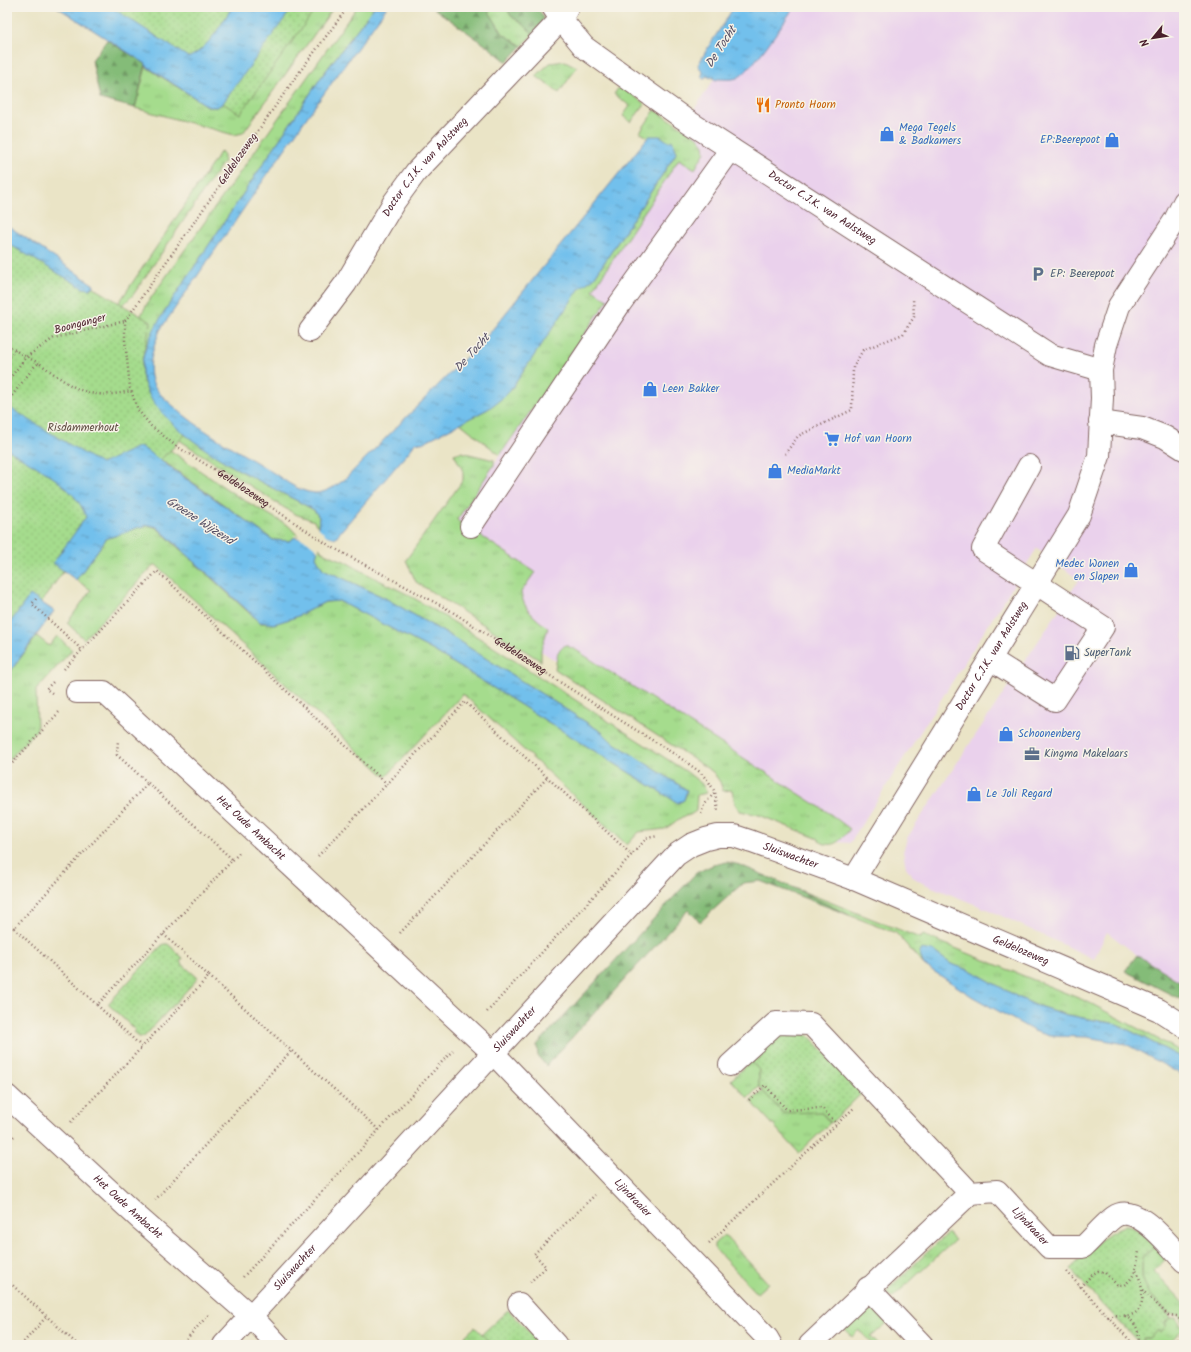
<svg xmlns="http://www.w3.org/2000/svg" width="1191" height="1352" viewBox="0 0 1191 1352" font-family="Kalam,sans-serif">
	<style>
		.built { fill: #ead1ec }
		.grass { fill: url(#grass-tufts); stroke: #787e5c }
		.forest { fill: url(#forest-firs); stroke: #676e52 }
		.park { fill: url(#park-dots); stroke: #787e5c }
		.water { fill: url(#water-ripples); stroke: #5e708c }
		.pier { fill: #eae4c6 }
		.lines { fill: none; stroke-linecap: round; stroke-linejoin: round }
		.minor-casing { stroke: #826461; stroke-width: 24 }
		.path { stroke: #826461; stroke-width: 2.5; stroke-dasharray: 1 3; stroke-linecap: butt }
		.minor { stroke: #fff; stroke-width: 22 }
		.labels { text-anchor: middle; dominant-baseline: central; stroke-width: 3; stroke-linejoin: round; paint-order: stroke }
		.food-label { font-size: 11px; fill: #c56008; stroke: #f7f3e8; text-anchor: start }
		.shop-label { font-size: 11px; fill: #366cbe; stroke: #f7f3e8; text-anchor: start }
		.street-label { font-size: 11px; fill: #4a1f2b; stroke: #f7f3e8 }
		.service-label { font-size: 11px; fill: #4e5e75; stroke: #f7f3e8; text-anchor: start }
		.park-label { font-size: 11px; fill: #614e44; stroke: #f7f3e8 }
		.water-label { font-size: 12px; font-style: italic; fill: #564f65; stroke: #f7f3e8 }
	</style>
	<defs>
		<pattern id="grass-tufts" width="24" height="20" patternUnits="userSpaceOnUse"><rect width="24" height="20" fill="#a5dc8d"/><path d="M3 7l-1-3M5 7V3M7 7l1-3M15 17l-1-3M17 17v-4M19 17l1-3" fill="none" stroke="#90bc7a"/></pattern>
		<pattern id="forest-firs" width="22" height="20" patternUnits="userSpaceOnUse"><rect width="22" height="20" fill="#84bc78"/><path d="M5 1l3.5 6h-7zM16 11l3.5 6h-7z" fill="#6e9863"/></pattern>
		<pattern id="park-dots" width="8" height="8" patternUnits="userSpaceOnUse"><rect width="8" height="8" fill="#a5dc8d"/><path d="M2 2h.1M6 6h.1" fill="none" stroke="#90bc7a" stroke-width="1.8" stroke-linecap="round"/></pattern>
		<pattern id="water-ripples" width="26" height="14" patternUnits="userSpaceOnUse"><rect width="26" height="14" fill="#72c0ec"/><path d="M2 4q2-2 4 0t4 0M15 11q2-2 4 0t4 0" fill="none" stroke="#609bbf"/></pattern>
	</defs>
	<rect width="100%" height="100%" fill="#f7f3e8"/>
	<filter id="ink" filterUnits="userSpaceOnUse"><feTurbulence type="fractalNoise" baseFrequency=".025" numOctaves="2"/><feDisplacementMap in="SourceGraphic" scale="8" xChannelSelector="R" yChannelSelector="G"/><feConvolveMatrix kernelMatrix="1 2 1 2 8 2 1 2 1" color-interpolation-filters="sRGB"/></filter>
	<filter id="wash" filterUnits="userSpaceOnUse"><feTurbulence type="fractalNoise" baseFrequency=".012" numOctaves="4" result="noise"/><feDisplacementMap in="SourceGraphic" scale="16" xChannelSelector="R" yChannelSelector="G"/><feGaussianBlur stdDeviation="0.9" result="paint"/><feColorMatrix in="noise" values="0 0 0 0 0 0 0 0 0 0 0 0 0 0 0 0 0 1.4 0 .05"/><feComposite in="paint" operator="in"/></filter>
	<g filter="url(#wash)">
		<rect width="100%" height="100%" fill="#eae4c6"/>
		<path class="built" d="M794 7H1184V984L1137 955 1107 932 1094 959 989 910 922 883 913 877 906 867 903 852 907 838 1079 580 1037 548 850 843 835 842 556 661 424 572 500 455 460 423 488 409 510 391 580 287 594 278 677 152 673 142 714 79H729L744 73 775 35Z"/>
		<g class="grass">
			<path d="M293 7H334L243 133 234 135 135 108 146 67 209 107H216L222 103Z"/>
			<path d="M357 7H374L322 76 168 306C154 328 144 346 142 373L171 422 228 464 314 510 319 517 318 528 314 521 295 514 283 507 176 438 143 404 139 319 148 302Z"/>
			<path d="M486 7H506L511 16 523 24 533 34 522 46 503 34Z"/>
			<path d="M565 61 577 67 559 93 536 76 550 63Z"/>
			<path d="M620 86 645 104 631 122 623 116 630 106 614 94Z"/>
			<path d="M655 110 698 137 704 145 705 152 695 169 679 159 593 290 608 300 500 455 460 423 488 409 510 391 580 287 594 278 677 152 671 140 669 142 649 136 648 138 640 132Z"/>
			<path d="M221 151 224 155V161L133 295 125 303 116 309V307Z"/>
			<path d="M161 444 237 496 289 526 300 538 295 537 290 541 273 540 149 451Z"/>
			<path d="M461 452 494 460V465L457 520 535 572 521 592C523 609 535 618 548 628L541 650V661L416 582 406 560 463 480V471L454 454Z"/>
			<path d="M149 525 157 528 260 623H275L296 617 325 602 339 601 434 651 678 803 684 800 687 790 611 741 603 733 457 640 385 598 323 569 316 557 318 546 322 552 344 561 371 576 407 594 470 632 687 772 702 784 707 793 697 795 696 811 690 815 682 817 665 829 639 832 627 845 463 694 386 777 155 564 84 639 67 623 91 590 76 580 106 539 126 531Z"/>
			<path d="M37 636 49 646 57 636 72 650 36 690 37 729 7 762V676Z"/>
			<path d="M565 645 576 650 829 813 850 829C841 840 833 850 819 841V839L759 815 740 811 735 804 732 790 723 791 720 782 713 772 555 669 558 652Z"/>
			<path d="M792 887 920 938 923 935 1088 1002 1184 1053V1059L1117 1024 1067 1015 1035 1005 1016 996 972 971 951 964 933 951 919 953 924 965 896 933 849 915Z"/>
			<path d="M751 1061 759 1070V1087L748 1098 731 1080Z"/>
			<path d="M763 1091 821 1112 830 1123 799 1153 751 1101Z"/>
			<path d="M948 1233 955 1240 892 1298 888 1294V1289Z"/>
			<path d="M724 1235 768 1283 757 1293 714 1248V1244Z"/>
			<path d="M1153 1247 1157 1248 1165 1258 1164 1261 1154 1271 1184 1303V1322L1178 1315 1169 1314 1149 1293 1142 1278V1257Z"/>
			<path d="M865 1309H875L888 1322 871 1337 879 1345H873L859 1330 852 1337 844 1329Z"/>
			<path d="M1171 1318H1176L1184 1328 1166 1345H1141L1143 1338H1149L1158 1329 1160 1332 1164 1324Z"/>
			<path d="M475 1327 493 1345H473L465 1336Z"/>
		</g>
		<g class="forest">
			<path d="M432 7H486L503 34 522 46 507 62 491 49Z"/>
			<path d="M506 7C520 7 539 2 544 19L533 34 523 24 511 16Z"/>
			<path d="M107 40 146 64 135 108 100 99 92 60Z"/>
			<path d="M727 862 740 865 792 887 849 915 760 881 743 883 700 922 688 910 546 1066 538 1056 537 1045 696 873 713 865Z"/>
			<path d="M1137 955 1184 984V1001L1125 971Z"/>
		</g>
		<g class="park">
			<path d="M72 7H317L240 114Z"/>
			<path d="M7 235 151 322C148 335 144 349 142 362 138 393 165 415 185 434L171 450 110 504 83 544 7 650Z"/>
			<path d="M163 944H168L183 958 180 962 198 978 144 1037H139L133 1032 135 1030 108 1004Z"/>
			<path d="M780 1033 808 1035 860 1089 861 1094 831 1123 821 1112 783 1113 759 1087V1070L751 1061Z"/>
			<path d="M1125 1226C1140 1227 1148 1238 1157 1248L1153 1247 1142 1257V1278L1149 1293 1171 1318 1164 1324 1167 1326 1161 1332 1158 1330 1149 1338H1143L1141 1345 1070 1269C1083 1257 1108 1229 1125 1226Z"/>
			<path d="M508 1310 542 1345H492L482 1334Z"/>
		</g>
		<g class="water">
			<path d="M57 7H111L188 57H190C209 47 221 25 232 7H293L223 103 217 107H209L146 66V64Z"/>
			<path d="M374 7H387L307 117 160 330C154 346 146 366 153 383 157 392 164 398 171 404 199 430 232 447 264 467 280 476 296 492 315 493 326 493 335 486 343 481L488 335 649 136H660L669 142 672 140 677 152 594 278 580 288 510 391 504 397 488 409 422 443 416 442 411 449 335 538 327 536 317 548 318 549 316 557 323 569 385 598 457 640 603 733 611 741 687 790 684 800 678 803 434 651 339 601 325 602 296 617 274 624 260 622 157 527 149 525 137 528 106 539 76 580 53 563 86 517C76 485 34 466 7 449V406L101 464 140 446 273 540 290 541 295 537 307 540 318 528 319 517 314 510C267 483 149 434 142 373 140 350 156 325 168 306L322 76Z"/>
			<path d="M734 7H794C784 22 751 72 737 78 732 80 724 79 718 79L716 80 713 78 714 75 711 78 706 76 704 79 701 77 703 73 698 65 709 46Z"/>
			<path d="M7 225 94 285 90 289 83 288 7 243Z"/>
			<path d="M30 595 54 611 7 676V627Z"/>
			<path d="M921 949 933 951 951 964 972 971 1016 996 1035 1005 1067 1015 1117 1024 1184 1059V1076L1126 1044 1087 1037 1050 1036 1034 1031 973 997 924 965 919 953Z"/>
		</g>
		<path class="pier" d="M316 525 327 536 335 538 334 540 328 538 319 548V551L307 541 293 536 295 535 306 538Z"/>
	</g>
	<g filter="url(#ink)">
		<g class="lines">
			<g class="minor-casing">
				<g id="minor">
					<path id="s2" d="M553 7 561 19 584 47 683 118 1050 355 1101 370"/>
					<path id="s3" d="M310 331 346 283 394 202 416 172 561 19 568 7"/>
					<path d="M1100 422 1142 428 1165 437 1184 449"/>
					<path d="M471 526 619 305 731 149"/>
					<path d="M990 659 1055 700 1103 627 983 549 1029 466"/>
					<path id="s4" d="M77 692H104L493 1053 767 1338 771 1345"/>
					<path id="s5" d="M854 879 1079 515 1099 456 1102 398 1101 370 1106 345 1119 306 1175 220 1184 202"/>
					<path d="M730 1065 776 1023 811 1024 970 1193"/>
					<path id="s6" d="M7 1096 139 1218 251 1316 278 1345"/>
					<path d="M868 1288 922 1345"/>
					<path d="M519 1304 556 1345"/>
					<path id="s7" d="M224 1345 676 855 691 845 706 839 718 836H734L752 842 854 879 1159 1010 1184 1026"/>
					<path id="s8" d="M810 1345 970 1193 997 1191 1049 1247H1083C1092 1239 1104 1224 1114 1217 1137 1201 1170 1247 1184 1261"/>
				</g>
			</g>
			<g class="path">
				<path id="s1" d="M348 7 295 78 125 321V340L130 388 138 410 151 426 176 446 215 470 330 546 451 611 569 688 679 757 700 772 709 782 715 792 718 811"/>
				<path d="M7 345 26 357 39 363"/>
				<path d="M7 360 15 350"/>
				<path d="M7 382 26 357 54 338 125 321"/>
				<path d="M7 402 34 367 39 363C74 388 85 401 131 391"/>
				<path d="M785 454 798 436 852 410 853 367 863 350 903 334 914 317 913 298"/>
				<path d="M36 599 32 604 82 650"/>
				<path d="M64 669 157 571 387 784 465 702 632 855"/>
				<path d="M52 693 46 689 53 682"/>
				<path d="M7 769 61 710"/>
				<path d="M148 783 233 860"/>
				<path d="M701 814 704 805 715 792"/>
				<path d="M318 856 387 784"/>
				<path d="M7 922 14 928 148 783 117 755 118 740"/>
				<path d="M14 928 97 1005 240 852"/>
				<path d="M400 933 547 778"/>
				<path d="M209 976 379 1130"/>
				<path d="M97 1005 142 1047 209 976 163 934"/>
				<path d="M487 1012 647 838 658 836"/>
				<path d="M749 1100 765 1085 787 1110 822 1108 837 1124"/>
				<path d="M71 1122 142 1047"/>
				<path d="M8 1143 14 1136"/>
				<path d="M155 1200 291 1051"/>
				<path d="M709 1243 855 1107"/>
				<path d="M1067 1272 1134 1345"/>
				<path d="M243 1277 453 1050"/>
				<path d="M7 1280 78 1345"/>
				<path d="M530 1282 546 1267 534 1254 595 1195"/>
				<path d="M1080 1287 1093 1274 1098 1271 1104 1272 1117 1285H1124C1136 1277 1137 1265 1139 1251"/>
				<path d="M1142 1290 1168 1315 1177 1316 1184 1324"/>
				<path d="M1125 1316C1136 1322 1141 1333 1138 1345"/>
				<path d="M1108 1317C1118 1313 1122 1317 1130 1315 1149 1311 1142 1282 1136 1270"/>
				<path d="M21 1345 47 1316"/>
				<path d="M181 1345 210 1313"/>
				<path d="M1171 1345 1184 1333"/>
			</g>
			<use href="#minor" class="minor"/>
		</g>
	</g>
	<defs>
		<g id="restaurant-bare" transform="scale(1.2)"><path d="M-5-6h1v4h1v-4h1v4h1v-4h1v5L-1.5 .5V6h-2V.5L-5-1ZM5-6V6H3V1.5H1.5Q1.5-4 5-6Z" fill="#e8710a" stroke="#f7f3e8" stroke-width="2.5" paint-order="stroke"/></g>
		<g id="shop-bare" transform="scale(1.2)"><path d="M-5-2.5h2.3a2.7 3.5 0 0 1 5.4 0H5L5.5 6h-11ZM-1.5-2.5h3a1.5 2.3 0 0 0-3 0Z" fill="#3f7fe0" stroke="#f7f3e8" stroke-width="2.5" paint-order="stroke"/></g>
		<g id="parking-bare" transform="scale(1.2)"><path d="M-3.5-5.5H1a3.5 3.5 0 0 1 0 7H-1V5.5H-3.5ZM-1-3.4V-.6H.8a1.4 1.4 0 0 0 0-2.8Z" fill="#5c6f8a" stroke="#f7f3e8" stroke-width="2.5" paint-order="stroke"/></g>
		<g id="supermarket-bare" transform="scale(1.2)"><path d="M-6-5.5h2.5l.6 2H6L4.5 2H-2.5L-4.4-4H-6ZM-1.5 3.2a1.3 1.3 0 1 0 .1 0ZM3 3.2a1.3 1.3 0 1 0 .1 0Z" fill="#3f7fe0" stroke="#f7f3e8" stroke-width="2.5" paint-order="stroke"/></g>
		<g id="fuel-bare" transform="scale(1.2)"><path d="M-5.5-6h7V0h2V4h1.3V-2.5L3-4.5l.8-.8L6-3V5H2.5V1h-1V6h-7ZM-4.2-4.7v3.2H.2V-4.7Z" fill="#5c6f8a" stroke="#f7f3e8" stroke-width="2.5" paint-order="stroke"/></g>
		<g id="office-bare" transform="scale(1.2)"><path d="M-6-3h4V-5.5h4V-3h4V5H-6ZM-1-4.5V-3h2v-1.5ZM-6 0V1H6V0Z" fill="#5c6f8a" stroke="#f7f3e8" stroke-width="2.5" paint-order="stroke"/></g>
	</defs>
	<g fill-rule="evenodd">
		<use href="#restaurant-bare" x="763" y="105"/>
		<use href="#shop-bare" x="887" y="134"/>
		<use href="#shop-bare" x="1112" y="140"/>
		<use href="#parking-bare" x="1038" y="274"/>
		<use href="#shop-bare" x="650" y="389"/>
		<use href="#supermarket-bare" x="832" y="439"/>
		<use href="#shop-bare" x="775" y="471"/>
		<use href="#shop-bare" x="1131" y="570"/>
		<use href="#fuel-bare" x="1072" y="653"/>
		<use href="#shop-bare" x="1006" y="734"/>
		<use href="#office-bare" x="1032" y="754"/>
		<use href="#shop-bare" x="974" y="794"/>
	</g>
	<g class="labels">
		<g class="food-label">
			<text x="775" y="105">Pronto Hoorn</text>
		</g>
		<g class="shop-label">
			<text x="899" y="128">Mega Tegels<tspan x="899" dy="13">&amp; Badkamers</tspan></text>
			<text x="1100" y="140" text-anchor="end">EP:Beerepoot</text>
			<text x="662" y="389">Leen Bakker</text>
			<text x="844" y="439">Hof van Hoorn</text>
			<text x="787" y="471">MediaMarkt</text>
			<text x="1119" y="564" text-anchor="end">Medec Wonen<tspan x="1119" dy="13">en Slapen</tspan></text>
			<text x="1018" y="734">Schoonenberg</text>
			<text x="986" y="794">Le Joli Regard</text>
		</g>
		<g class="street-label">
			<text transform="translate(238 159) rotate(-55)">Geldelozeweg</text>
			<text stroke="none"><textPath href="#s3" startOffset="201">Doctor C.J.K. van Aalstweg</textPath></text>
			<text stroke="none"><textPath href="#s2" startOffset="338">Doctor C.J.K. van Aalstweg</textPath></text>
			<text transform="translate(80 324) rotate(-15)">Boonganger</text>
			<text stroke="none"><textPath href="#s1" startOffset="608">Geldelozeweg</textPath></text>
			<text stroke="none"><textPath href="#s1" startOffset="932">Geldelozeweg</textPath></text>
			<text stroke="none"><textPath href="#s5" startOffset="262">Doctor C.J.K. van Aalstweg</textPath></text>
			<text stroke="none"><textPath href="#s4" startOffset="227">Het Oude Ambacht</textPath></text>
			<text stroke="none"><textPath href="#s7" startOffset="789">Sluiswachter</textPath></text>
			<text stroke="none"><textPath href="#s7" startOffset="1038">Geldelozeweg</textPath></text>
			<text stroke="none"><textPath href="#s7" startOffset="429">Sluiswachter</textPath></text>
			<text stroke="none"><textPath href="#s4" startOffset="759">Lijndraaier</textPath></text>
			<text stroke="none"><textPath href="#s6" startOffset="164">Het Oude Ambacht</textPath></text>
			<text stroke="none"><textPath href="#s8" startOffset="296">Lijndraaier</textPath></text>
			<text stroke="none"><textPath href="#s7" startOffset="105">Sluiswachter</textPath></text>
		</g>
		<g class="service-label">
			<text x="1050" y="274">EP: Beerepoot</text>
			<text x="1084" y="653">SuperTank</text>
			<text x="1044" y="754">Kingma Makelaars</text>
		</g>
		<g class="park-label">
			<text x="83" y="428">Risdammerhout</text>
		</g>
		<g class="water-label">
			<text transform="translate(721 47) rotate(-57)">De Tocht</text>
			<text transform="translate(472 353) rotate(-48)">De Tocht</text>
			<text transform="translate(200 521) rotate(33)">Groene Wijzend</text>
		</g>
	</g>
	<rect width="1191" height="1352" fill="none" stroke="#f7f3e8" stroke-width="24"/>
	<g transform="translate(1153 38) rotate(240)" stroke="#f7f3e8" stroke-width="3" paint-order="stroke">
	<path d="M0-3L7 15L0 10L-7 15Z" fill="#4a1f2b"/>
	<text y="-6" font-size="11" font-weight="bold" text-anchor="middle" fill="#4a1f2b">N</text>
	</g>
</svg>
